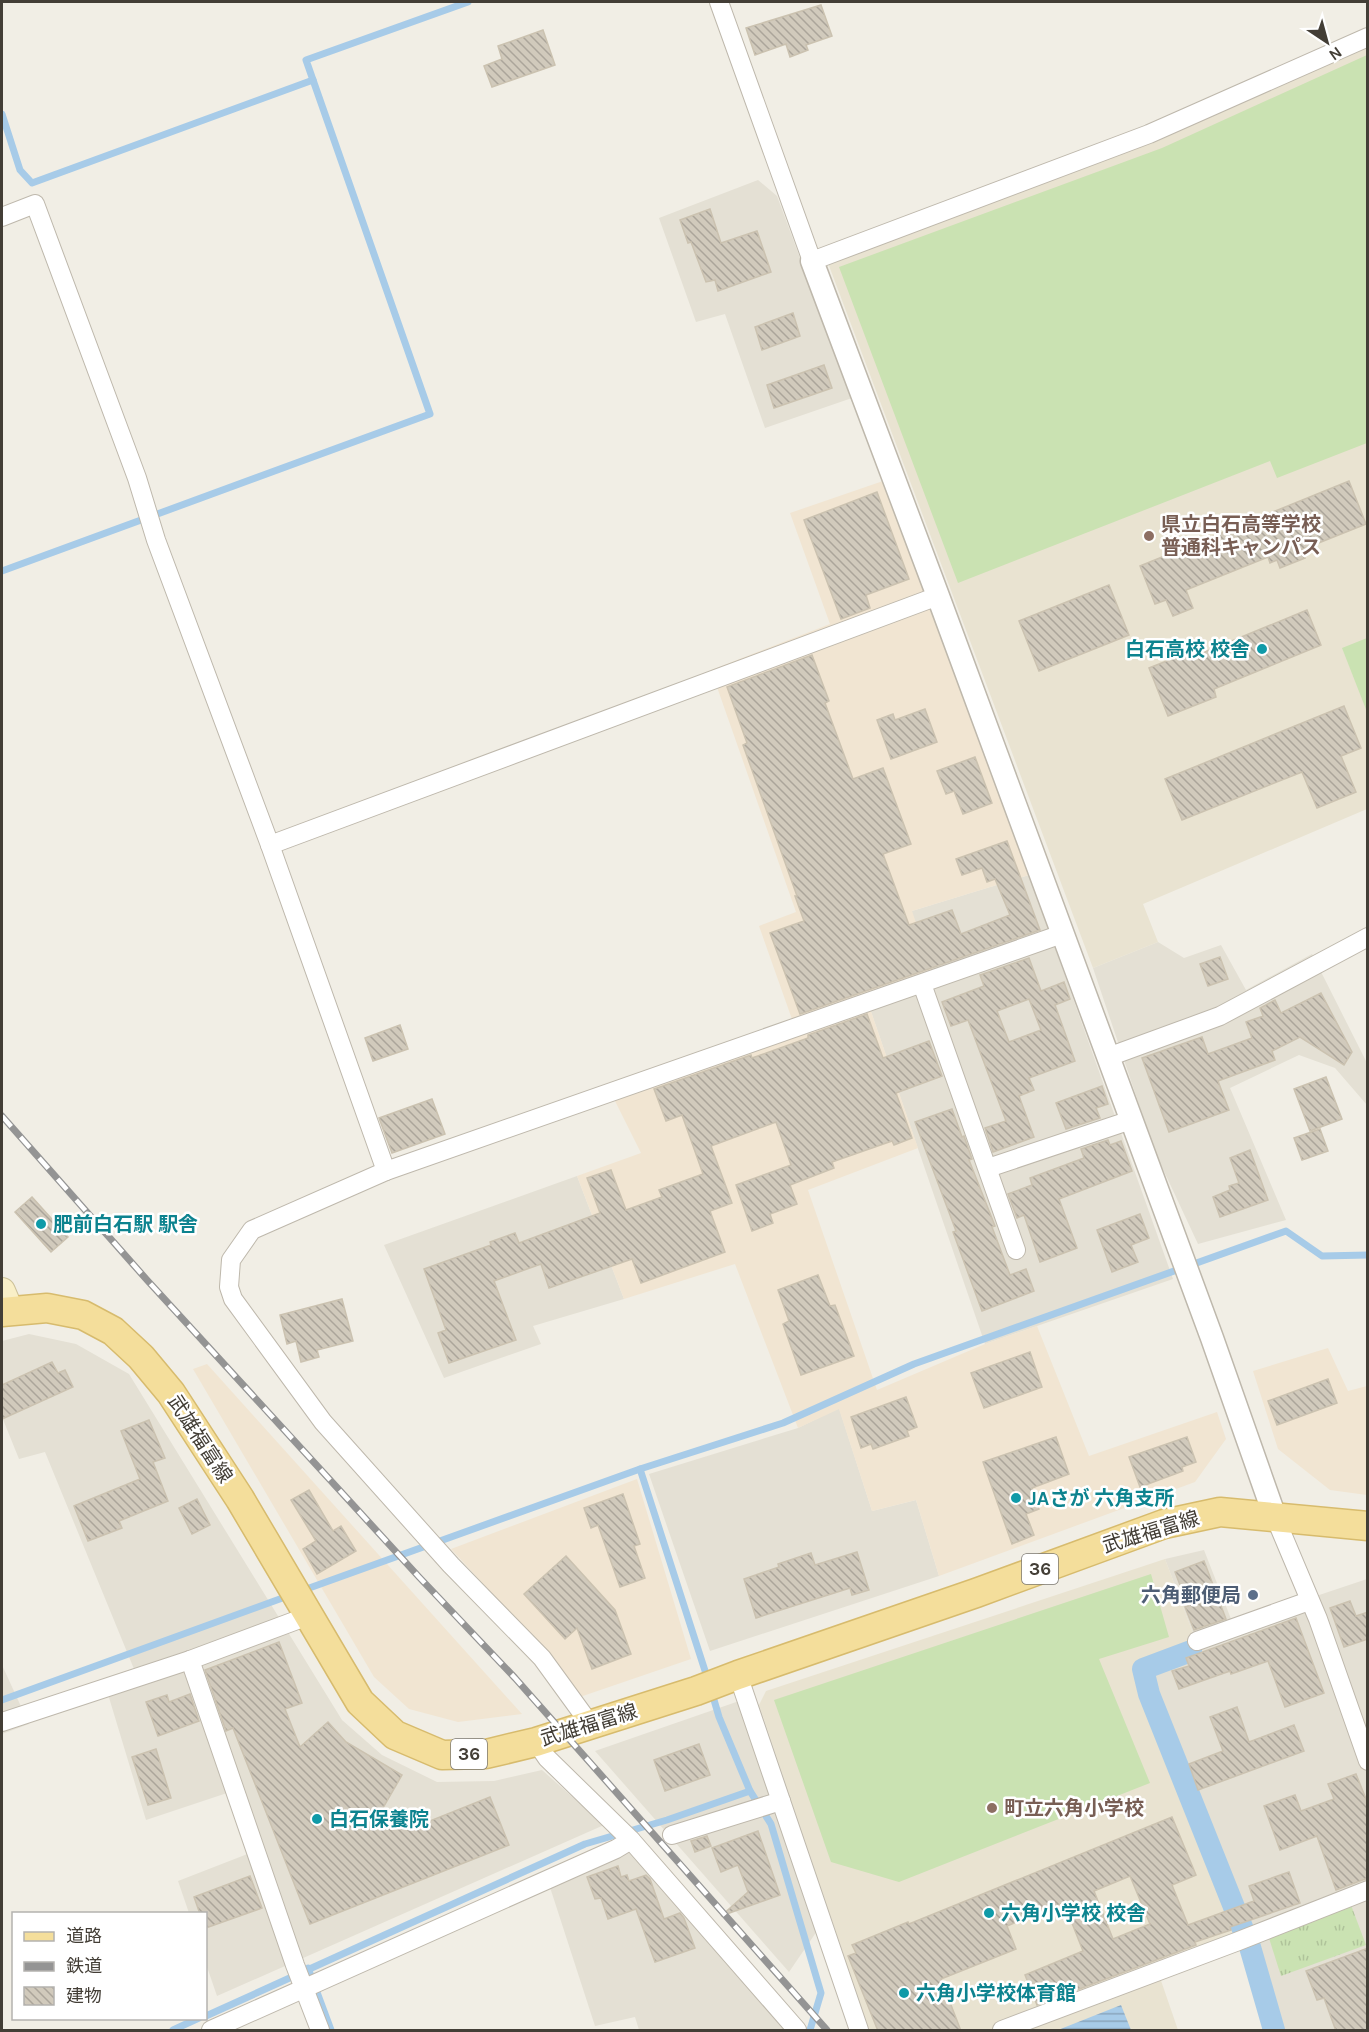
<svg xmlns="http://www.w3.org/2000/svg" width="1369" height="2032" viewBox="0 0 1369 2032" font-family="Karla,'Noto Sans JP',sans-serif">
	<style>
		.residential { fill: #e4e0d4 }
		.commercial { fill: #f1e5d2 }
		.education { fill: #e9e3d1 }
		.grass { fill: #cae2b2 }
		.park { fill: url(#park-tufts) }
		.water { fill: url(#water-rules) }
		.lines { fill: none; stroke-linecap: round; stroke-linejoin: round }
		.stream { stroke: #a7cbe8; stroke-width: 7 }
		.canal { stroke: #a7cbe8; stroke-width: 22 }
		.building { fill: url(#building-back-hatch); stroke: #cbc2b0; stroke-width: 1.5; fill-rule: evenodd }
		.minor-casing { stroke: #beb8ac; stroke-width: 20 }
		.tertiary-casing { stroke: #beb8ac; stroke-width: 25 }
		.secondary-casing { stroke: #ccc199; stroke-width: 28 }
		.primary-casing { stroke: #d7bb6d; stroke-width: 31 }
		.minor { stroke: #fff; stroke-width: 18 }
		.tertiary { stroke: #fff; stroke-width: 22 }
		.secondary { stroke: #f9efc7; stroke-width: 26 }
		.primary { stroke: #f4de9b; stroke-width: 28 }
		.rail-casing { stroke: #949494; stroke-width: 7 }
		.rail { stroke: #fff; stroke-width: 4.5; stroke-dasharray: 14; stroke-linecap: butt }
		.education-dot { fill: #8d6e63; stroke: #fff; stroke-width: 2 }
		.culture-dot { fill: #0f9aa8; stroke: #fff; stroke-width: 2 }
		.service-dot { fill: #5c6f8a; stroke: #fff; stroke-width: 2 }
		.labels { text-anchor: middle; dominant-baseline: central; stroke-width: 5; stroke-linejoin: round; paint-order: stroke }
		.shield { fill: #fff; stroke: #7b7872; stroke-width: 1.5 }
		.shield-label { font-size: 18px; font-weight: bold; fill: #433e36 }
		.education-label { font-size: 20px; font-weight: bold; fill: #785e54; stroke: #fff; text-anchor: start }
		.culture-label { font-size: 20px; font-weight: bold; fill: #0d838f; stroke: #fff; text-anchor: start }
		.street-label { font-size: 20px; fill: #433e36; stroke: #fff }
		.service-label { font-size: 20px; font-weight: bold; fill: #4e5e75; stroke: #fff; text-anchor: end }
	</style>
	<defs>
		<pattern id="park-tufts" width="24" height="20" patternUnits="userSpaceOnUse" patternTransform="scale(1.5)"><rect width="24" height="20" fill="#cae2b2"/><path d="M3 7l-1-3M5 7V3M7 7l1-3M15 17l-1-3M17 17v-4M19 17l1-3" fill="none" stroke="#afc39a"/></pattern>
		<pattern id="water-rules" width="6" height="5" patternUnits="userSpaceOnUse" patternTransform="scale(1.5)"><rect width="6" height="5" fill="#a7cbe8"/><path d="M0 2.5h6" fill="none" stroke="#8aa6bd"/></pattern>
		<pattern id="building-back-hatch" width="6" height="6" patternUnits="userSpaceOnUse" patternTransform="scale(1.5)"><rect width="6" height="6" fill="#d1cabc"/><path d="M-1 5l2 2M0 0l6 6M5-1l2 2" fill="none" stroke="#aba59a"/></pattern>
	</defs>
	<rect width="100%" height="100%" fill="#f1eee5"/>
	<g class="residential">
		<path d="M758 180 777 196 852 398 765 428 725 314 696 322 659 218Z"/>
		<path d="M1029 875 1173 1279 985 1344 866 997 912 911Z"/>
		<path d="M1158 942 1184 958 1221 945 1246 990 1312 954 1367 1063V1105L1335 1068 1299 1055 1230 1088 1286 1220 1198 1244 1155 1152 1093 968Z"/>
		<path d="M577 1176 624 1299 533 1326 541 1344 444 1378 384 1245Z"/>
		<path d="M29 1334 76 1344 129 1374 342 1720 382 1755 437 1782 494 1781 542 1770 604 1825 217 1996 206 1964V1914L189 1913 178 1881 250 1853 227 1793 146 1820 104 1681 134 1669 45 1452 19 1459 2 1417V1341Z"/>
		<path d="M839 1408 872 1511 916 1500 939 1576 710 1651 649 1474 798 1428Z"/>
		<path d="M1204 1550 1233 1624 1367 1579V2030H1266L1240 1936 1145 1695 1138 1667 1197 1644 1165 1559Z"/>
		<path d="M2 1665 29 1724 2 1734Z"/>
		<path d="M742 1700 759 1705 830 1912 789 1972 595 1751Z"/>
		<path d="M635 1834 809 2030H639L635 2017 595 2026 546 1875Z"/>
	</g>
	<g class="commercial">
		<path d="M883 481 1029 875 912 911 933 973 866 997 918 1148 808 1190 877 1390 985 1344 1037 1326 1089 1456 1217 1412 1226 1439 1195 1482 939 1576 916 1500 872 1511 839 1409 798 1428 735 1264 624 1299 577 1176 641 1153 608 1087 793 1022 759 926 796 912 711 670 830 624 790 513Z"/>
		<path d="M1328 1348 1348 1391 1367 1386V1495L1330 1490 1278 1449 1253 1371Z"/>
		<path d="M207 1364 522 1714 458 1722 409 1709 374 1677 193 1369Z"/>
		<path d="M637 1479 691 1659 577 1698 550 1656 451 1549Z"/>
	</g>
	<g class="education">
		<path d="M1367 46V809L1143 904 1158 942 1093 968 828 263 1159 140Z"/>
		<path d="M1165 1559 1197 1644 1138 1667 1145 1695 1240 1936 1157 1969 1178 2030H869L759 1705 766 1691Z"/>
	</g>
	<g class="grass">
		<path d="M1367 55V443L1277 478 1270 461 958 583 839 267 1162 148Z"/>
		<path d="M1367 638V712L1342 648Z"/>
		<path d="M1151 1574 1169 1637 1099 1659 1150 1783 899 1882 831 1862 774 1700Z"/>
	</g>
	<path class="park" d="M1351 1905 1366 1945 1281 1976 1268 1935Z"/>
	<path class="water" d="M1121 2005 1131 2030H1058Z"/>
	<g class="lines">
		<g class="stream">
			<path d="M2 114 20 170 32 183 313 80"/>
			<path d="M2 571 430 414 306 60 468 2"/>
			<path d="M301 1591 640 1469"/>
			<path d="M708 1680 640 1469 783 1423 914 1364 1286 1231 1322 1256 1368 1255"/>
			<path d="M712 1693 719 1717 750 1791 771 1824 821 1993 810 2030"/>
			<path d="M2 1700 288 1596"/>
			<path d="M308 1968 331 2030"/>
			<path d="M206 2016 585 1844 667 1820 750 1791"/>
			<path d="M173 2030 199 2018"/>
		</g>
		<path class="canal" d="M1191 1651 1143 1669 1149 1694 1250 1947 1274 2030"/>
	</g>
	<g class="building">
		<path d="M821 5 832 36 806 45 808 50 790 57 786 44 755 55 746 28Z"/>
		<path d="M543 30 555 65 492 87 484 66 502 59 498 46Z"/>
		<path d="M710 209 721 243 757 231 771 272 718 291 715 280 706 282 691 242 688 243 680 220Z"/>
		<path d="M793 313 800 336 762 350 755 327Z"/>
		<path d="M824 365 832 388 774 408 767 385Z"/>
		<path d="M1349 481 1366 524 1301 550 1305 558 1280 568 1277 560 1270 563 1268 557 1186 590 1193 608 1173 616 1166 600 1155 604 1140 566Z"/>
		<path d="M877 492 909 579 866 595 870 608 841 619 804 520Z"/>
		<path d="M1109 585 1129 635 1039 671 1019 621Z"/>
		<path d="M1307 610 1321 645 1214 689 1216 697 1168 716 1149 668 1197 649 1200 654Z"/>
		<path d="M812 655 829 701 825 703 853 779 883 768 911 844 883 854 909 925 952 910 961 934 1010 915 995 879 987 882 982 868 962 875 956 859 1007 841 1040 930 800 1014 770 933 804 921 795 896H797L743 745 747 743 727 687Z"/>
		<path d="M1344 706 1361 748 1341 756 1356 792 1317 808 1302 772 1182 820 1165 779Z"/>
		<path d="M925 709 937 742 891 759 877 720 893 714 895 720Z"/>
		<path d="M975 757 992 803 963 814 954 791 946 794 937 771Z"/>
		<path d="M1220 957 1228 979 1208 986 1200 964Z"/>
		<path d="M1029 958 1041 991 1064 982 1070 999 1055 1005 1075 1061 1029 1078 1034 1090 1019 1096 1034 1137 993 1152 985 1128 1006 1121 968 1020 951 1026 942 1002 984 986 980 975ZM1029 999 1041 1030 1009 1042 997 1011Z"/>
		<path d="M1321 993 1352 1052 1344 1065 1300 1037 1272 1051 1275 1060 1218 1081 1229 1110 1169 1132 1142 1058 1202 1037 1208 1054 1252 1038 1246 1022 1263 1016 1260 1008 1275 1000 1281 1013Z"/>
		<path d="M867 1014 883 1058 929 1041 942 1076 896 1093 912 1138 894 1145 892 1141 832 1162 834 1168 790 1185 797 1204 770 1214 773 1223 752 1231 736 1185 791 1165 776 1122 711 1146 732 1203 710 1211 725 1252 641 1283 632 1259 549 1288 541 1264 494 1281 516 1340 449 1363 438 1333 446 1330 424 1269 491 1245 490 1242 515 1233 519 1243 600 1213 587 1178 611 1170 626 1210 662 1197 659 1190 703 1174 682 1115 666 1121 654 1089 751 1055 752 1058 808 1038V1035Z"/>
		<path d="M400 1025 408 1049 373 1061 365 1038Z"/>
		<path d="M1326 1077 1342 1119 1310 1131 1294 1089Z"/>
		<path d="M1102 1086 1108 1104 1096 1108 1100 1118 1066 1129 1056 1103Z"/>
		<path d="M432 1099 445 1134 392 1153 379 1118Z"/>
		<path d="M952 1109 962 1137 964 1136 972 1159 969 1160 995 1226 992 1227 1010 1275 1026 1269 1034 1291 982 1311 953 1232 956 1231 915 1122Z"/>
		<path d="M1320 1129 1328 1151 1302 1160 1294 1138Z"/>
		<path d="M1108 1140 1110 1145 1121 1141 1132 1171 1059 1199 1077 1248 1040 1262 1024 1215 1017 1218 1008 1194 1032 1185 1030 1178 1084 1158 1081 1149Z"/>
		<path d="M1250 1150 1268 1200 1220 1217 1213 1197 1230 1190 1229 1186 1239 1183 1230 1158Z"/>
		<path d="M32 1197 68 1237 51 1252 15 1212Z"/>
		<path d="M1140 1214 1149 1238 1131 1245 1138 1262 1112 1272 1097 1230Z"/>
		<path d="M818 1275 830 1306 835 1305 854 1356 801 1375 783 1324 789 1321 778 1290Z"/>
		<path d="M342 1299 353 1341 317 1350 319 1357 301 1362 296 1341 287 1344 280 1315Z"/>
		<path d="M1030 1352 1042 1387 984 1408 971 1373Z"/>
		<path d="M52 1362 58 1373 65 1370 73 1387 2 1419V1385Z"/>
		<path d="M1328 1379 1337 1403 1277 1425 1268 1401Z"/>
		<path d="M906 1397 917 1427 907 1431 909 1436 873 1449 871 1444 861 1448 851 1417Z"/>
		<path d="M149 1420 165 1458 153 1462 168 1501 119 1521 122 1528 88 1541 74 1506 140 1479 121 1431Z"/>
		<path d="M1056 1437 1069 1474 1032 1488 1039 1509 1026 1514 1034 1535 1012 1544 983 1462Z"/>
		<path d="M1187 1437 1196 1462 1182 1467 1183 1471 1140 1487 1129 1457Z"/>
		<path d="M309 1490 333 1531 341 1526 356 1551 317 1574 303 1549 316 1541 291 1500Z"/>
		<path d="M623 1494 640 1544 634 1546 645 1578 620 1587 598 1525 591 1528 584 1508Z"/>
		<path d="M197 1499 210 1525 192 1534 179 1508Z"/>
		<path d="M857 1552 869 1590 852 1595 850 1588 756 1618 744 1579 779 1567 778 1564 811 1553 815 1565Z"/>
		<path d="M566 1556 615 1610 631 1654 592 1669 577 1628 565 1639 524 1594Z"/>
		<path d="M1204 1561 1226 1619 1194 1630 1185 1607 1188 1606 1175 1572Z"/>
		<path d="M1350 1601 1356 1616 1368 1612V1639L1344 1647 1330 1608Z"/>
		<path d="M1296 1618 1324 1693 1285 1707 1268 1661 1231 1674 1230 1671 1179 1689 1172 1671 1189 1666 1186 1658Z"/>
		<path d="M279 1642 302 1703 285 1709 300 1747 328 1722 346 1742 402 1775 383 1808 415 1827 490 1797 509 1845 310 1924 233 1728 226 1731 205 1670Z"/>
		<path d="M190 1694 199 1721 158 1736 146 1702 167 1695 169 1702Z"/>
		<path d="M1237 1707 1249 1742 1294 1725 1304 1751 1198 1790 1189 1764 1223 1751 1210 1717Z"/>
		<path d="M699 1744 710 1775 665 1791 654 1760Z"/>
		<path d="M156 1749 171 1798 148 1805 132 1757Z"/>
		<path d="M1356 1774 1368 1804V1878L1336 1890 1317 1836 1280 1850 1264 1806 1295 1795 1301 1811 1334 1799 1328 1784Z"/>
		<path d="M1172 1817 1196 1875 1172 1885 1188 1925 1254 1901 1249 1886 1289 1872 1300 1903 1230 1927 1231 1930 1195 1942 1196 1945 1037 2005 1025 1975 1083 1951 1064 1903 1007 1926 1016 1949 941 1979 961 2031H878L848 1956 856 1953 852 1945 908 1922 909 1924ZM1130 1876 1150 1924 1113 1939 1094 1891Z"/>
		<path d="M758 1831 780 1895 721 1916 748 1892 738 1865 721 1872 712 1848Z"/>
		<path d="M707 1836 711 1846 695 1852 691 1841Z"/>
		<path d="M618 1866 621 1877 627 1875 629 1881 646 1875 650 1879 664 1919 680 1913 684 1918 695 1948 655 1962 636 1909 608 1919 601 1898 595 1899 587 1877Z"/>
		<path d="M250 1876 262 1908 206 1928V1914H200L194 1897Z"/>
		<path d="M1368 1948V2031H1336L1324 1998 1317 2000 1306 1971Z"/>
	</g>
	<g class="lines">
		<g class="minor-casing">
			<g id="minor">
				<path d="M719 2 812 261 1149 134 1368 37"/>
				<path d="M2 217 35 204 137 478 156 540 270 845 386 1171"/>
				<path d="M270 845 938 596"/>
				<path d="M922 984 1016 1250"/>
				<path d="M1108 1057 1220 1016 1368 937"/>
				<path d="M988 1168 1131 1120"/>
				<path d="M1275 1517 1318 1619 1368 1761"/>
				<path d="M1197 1641 1309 1601"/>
				<path d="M190 1660 295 1965 320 2030"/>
				<path d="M738 1675 859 2030"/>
				<path d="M2 1722 190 1660 308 1616"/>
				<path d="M590 1724 542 1658 451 1565 323 1422 233 1299 229 1287 231 1260 252 1230 386 1171 1062 934"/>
				<path d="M536 1742 547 1758 631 1840 797 2030"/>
				<path d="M672 1835 781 1801"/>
				<path d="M211 2030 616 1849 631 1840"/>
				<path d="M1002 2030 1236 1942 1368 1890"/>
			</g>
		</g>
		<g class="tertiary-casing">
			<path id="tertiary" d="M812 261 938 596 1212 1338 1275 1517"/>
		</g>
		<g class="secondary-casing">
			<path id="secondary" d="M2 1291 10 1310"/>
		</g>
		<g class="primary-casing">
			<path id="primary" d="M2 1312 47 1308 83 1315 113 1331 141 1357 171 1393 240 1499 360 1702 395 1735 442 1755 486 1754 536 1742 696 1691 738 1675 976 1593 1164 1524 1220 1512 1368 1526"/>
		</g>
		<use href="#minor" class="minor"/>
		<use href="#tertiary" class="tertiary"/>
		<use href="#secondary" class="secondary"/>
		<use href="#primary" class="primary"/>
		<g class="rail-casing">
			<path id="rail" d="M2 1116 147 1280 419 1577 515 1678 827 2030"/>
		</g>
		<use href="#rail" class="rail"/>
	</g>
	<g class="education-dot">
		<circle cx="1149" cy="536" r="6"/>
		<circle cx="992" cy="1808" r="6"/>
	</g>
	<g class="culture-dot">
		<circle cx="1262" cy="649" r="6"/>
		<circle cx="41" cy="1224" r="6"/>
		<circle cx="1016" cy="1498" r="6"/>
		<circle cx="317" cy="1819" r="6"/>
		<circle cx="989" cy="1913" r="6"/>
		<circle cx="904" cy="1993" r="6"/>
	</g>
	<circle class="service-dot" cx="1253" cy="1595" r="6"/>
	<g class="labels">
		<g class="shield">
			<rect x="1022" y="1554" width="36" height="30" rx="4.5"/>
			<rect x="451" y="1739" width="36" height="30" rx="4.5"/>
		</g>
		<g class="shield-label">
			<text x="1040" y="1569">36</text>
			<text x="469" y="1754">36</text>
		</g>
		<g class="education-label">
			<text x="1161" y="524">県立白石高等学校<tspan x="1161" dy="23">普通科キャンパス</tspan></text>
			<text x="1004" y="1808">町立六角小学校</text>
		</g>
		<g class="culture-label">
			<text x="1250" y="649" text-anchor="end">白石高校 校舎</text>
			<text x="53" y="1224">肥前白石駅 駅舎</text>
			<text x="1028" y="1498">JAさが 六角支所</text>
			<text x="329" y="1819">白石保養院</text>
			<text x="1001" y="1913">六角小学校 校舎</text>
			<text x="916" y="1993">六角小学校体育館</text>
		</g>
		<g class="street-label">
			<text transform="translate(200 1439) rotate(57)">武雄福富線</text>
			<text transform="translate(1151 1532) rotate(-17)">武雄福富線</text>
			<text transform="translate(589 1725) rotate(-17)">武雄福富線</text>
		</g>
		<g class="service-label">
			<text x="1241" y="1595">六角郵便局</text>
		</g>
	</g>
	<rect width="1369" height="2032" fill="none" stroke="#433e36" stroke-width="6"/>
	<rect x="12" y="1912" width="195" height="108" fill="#ffffff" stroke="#b4b2af" stroke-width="1.5"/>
	<rect x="24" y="1932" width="30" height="9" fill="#f4de9b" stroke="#b4b2af" stroke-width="1.5"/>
	<text x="66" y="1942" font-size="18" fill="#433e36">道路</text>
	<rect x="24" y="1962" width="30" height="9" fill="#949494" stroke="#b4b2af" stroke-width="1.5"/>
	<text x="66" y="1972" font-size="18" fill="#433e36">鉄道</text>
	<rect x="24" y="1987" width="30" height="18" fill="url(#building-back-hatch)" stroke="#b4b2af" stroke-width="1.5"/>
	<text x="66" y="2002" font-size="18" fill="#433e36">建物</text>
	<g transform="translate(1327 42) rotate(144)" stroke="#ffffff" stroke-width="4.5" paint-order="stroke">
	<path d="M0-4.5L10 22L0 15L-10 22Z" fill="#433e36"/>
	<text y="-9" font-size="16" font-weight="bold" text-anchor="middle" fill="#433e36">N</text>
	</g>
</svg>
